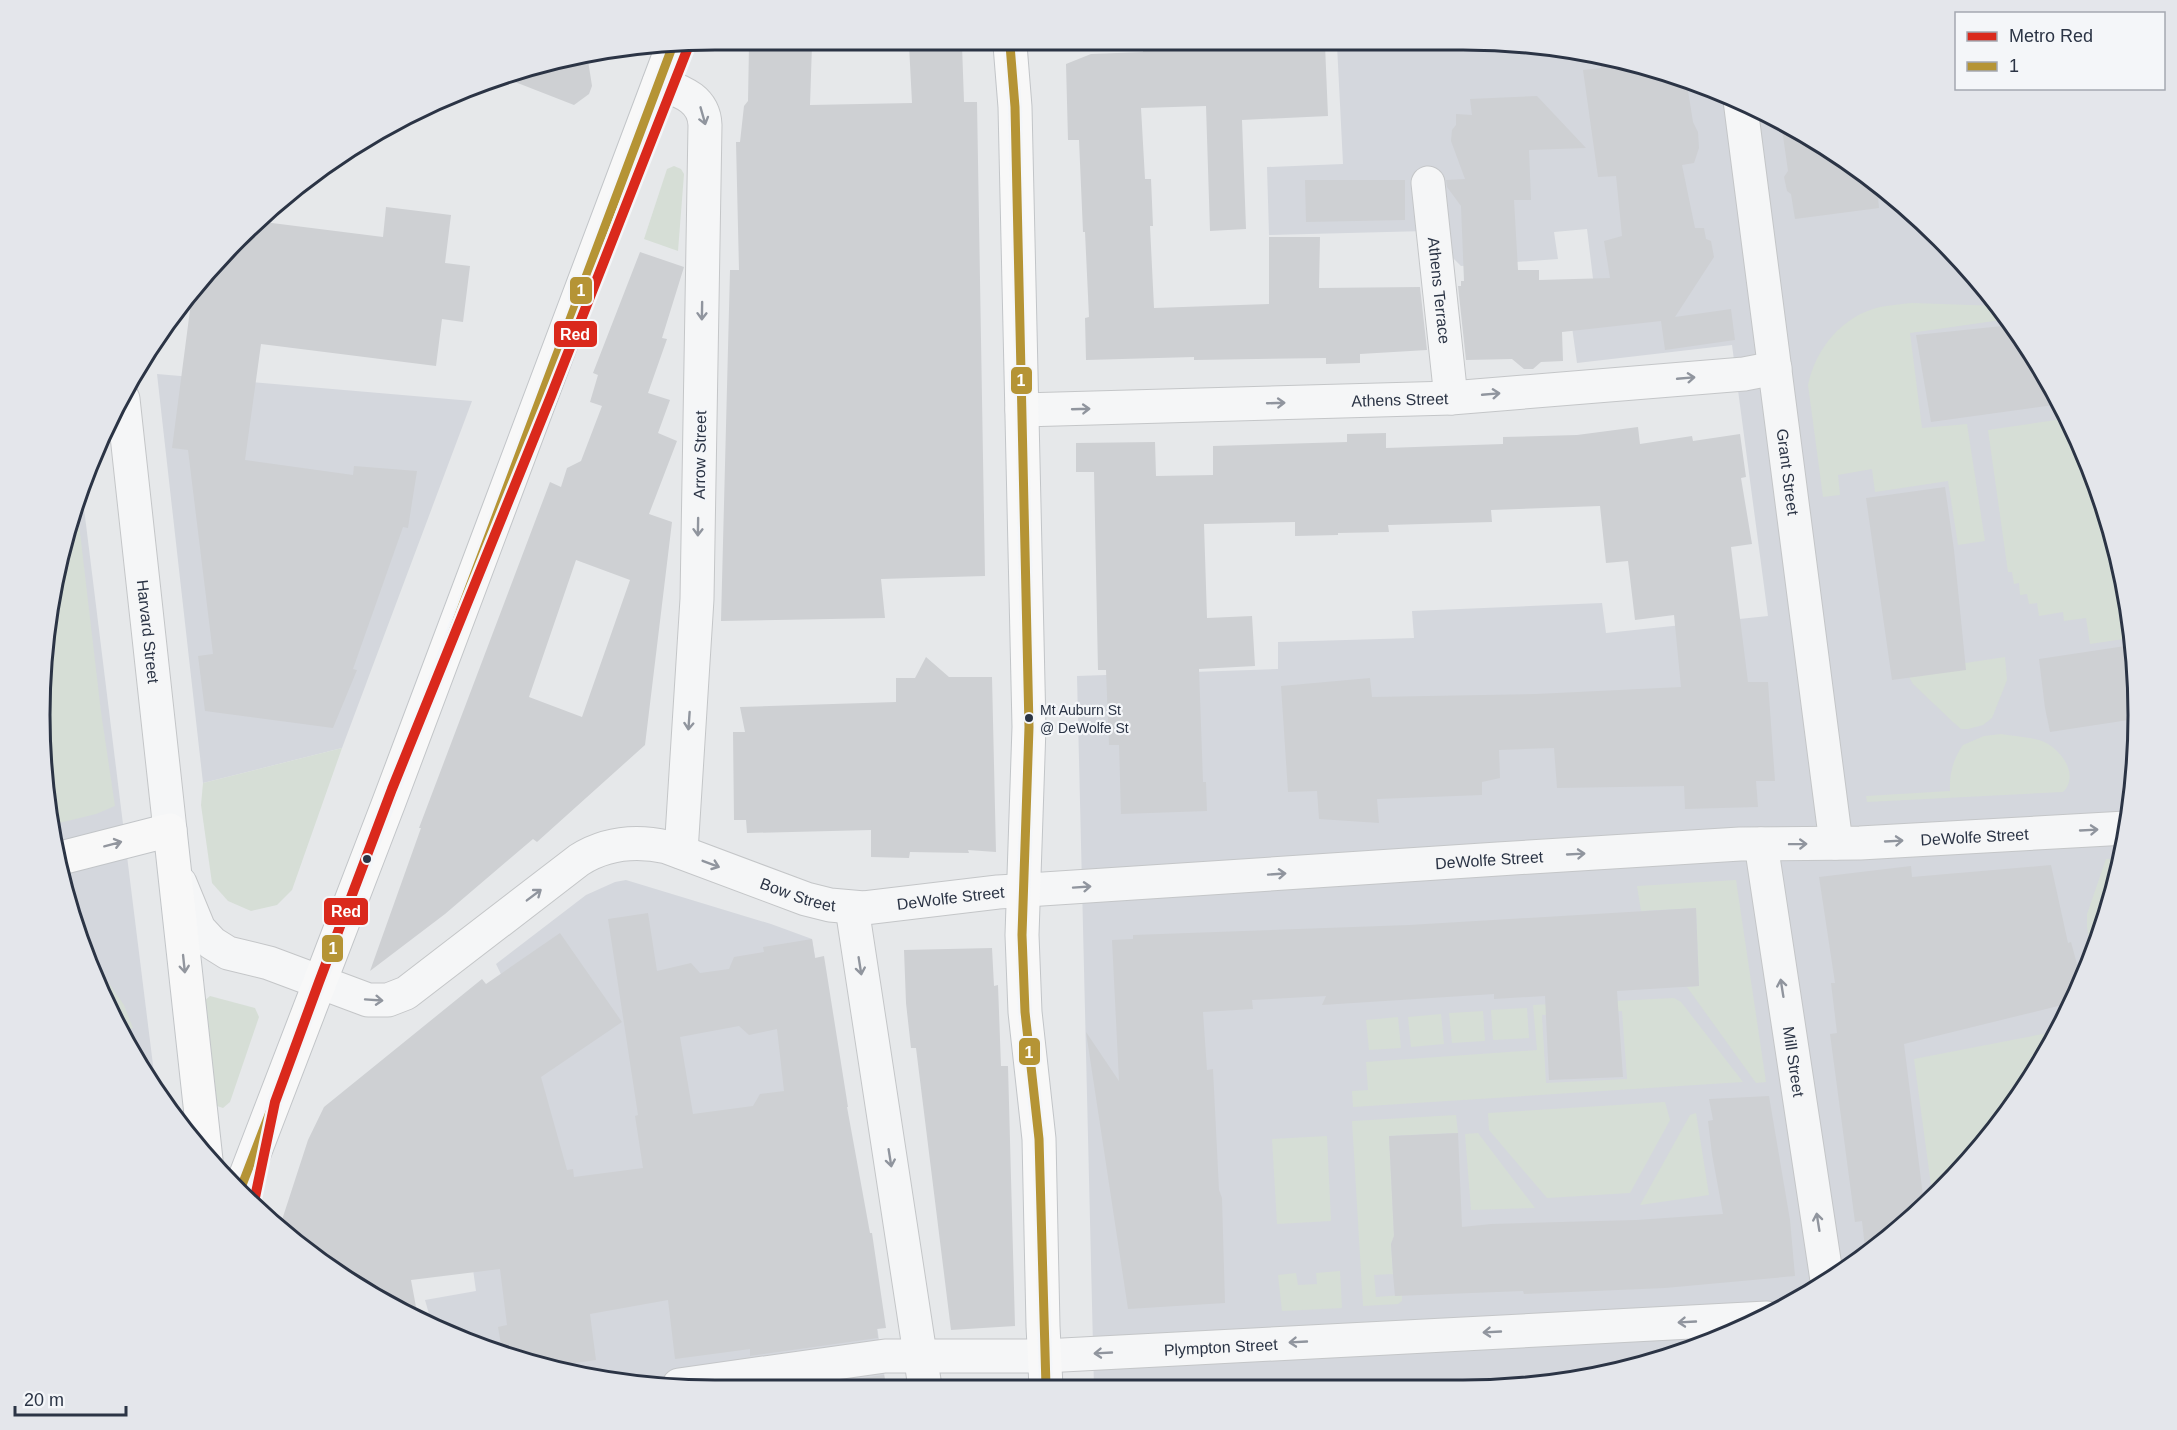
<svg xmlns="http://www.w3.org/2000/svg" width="2177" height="1430" viewBox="0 0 2177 1430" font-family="Helvetica,sans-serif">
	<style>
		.built { fill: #d4d7dd }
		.green { fill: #d6ded6; fill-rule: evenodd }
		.building { fill: #ced0d3; fill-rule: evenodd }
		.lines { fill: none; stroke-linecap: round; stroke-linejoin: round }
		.minor-casing { stroke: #c4c6c8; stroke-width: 35 }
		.major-casing { stroke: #c2c5c8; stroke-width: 35 }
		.minor { stroke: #f5f6f7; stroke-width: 33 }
		.major { stroke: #f8f8f8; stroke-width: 33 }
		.bus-1-casing { stroke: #f4f6f9; stroke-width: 14 }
		.bus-1 { stroke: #b59435; stroke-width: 9 }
		.metro-1-casing { stroke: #f4f6f9; stroke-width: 15 }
		.metro-1 { stroke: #da291c; stroke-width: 10 }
		.oneway { stroke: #90959e }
		.oneway2 { stroke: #92969e }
		.bus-dot { fill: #2b3445; stroke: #f4f6f9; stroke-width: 2 }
		.labels { text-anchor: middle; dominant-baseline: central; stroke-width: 4.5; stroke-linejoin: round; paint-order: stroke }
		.bus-label { font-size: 14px; fill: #2b3445; stroke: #f4f6f9; text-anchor: start }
		.street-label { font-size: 16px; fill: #2b3445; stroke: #f4f6f9 }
		.rim { fill: none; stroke: #2b3445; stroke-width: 3 }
		.line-badge { stroke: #f4f6f9; stroke-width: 2 }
		.badge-label { font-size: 16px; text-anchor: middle; font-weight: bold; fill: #fff }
	</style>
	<rect width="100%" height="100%" fill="#e6e8ea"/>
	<g class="built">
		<path d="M1337 45H1551L1679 75 1761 109 1908 207 1999 304 2068 416 2115 540 2137 671 2132 804 2102 933 2047 1053 1970 1161 1873 1252 1761 1321 1637 1368 1506 1390 1094 1388 1077 676 1278 669V642L1414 638 1412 611 1602 603 1606 633 1768 616 1732 345 1577 363 1567 291 1594 287 1587 229 1554 232 1558 259 1461 266 1426 231 1269 235 1267 167 1343 164Z"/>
		<path d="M157 374 472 401 342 748 203 783Z"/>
		<path d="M81 484 121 808 156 1089 130 1053 62 890 40 760V670L62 540Z"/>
		<path d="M626 880 771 924 812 939 862 1228 886 1386 626 1385 498 1355 433 1328 425 1300 476 1291 460 1175 522 1017 496 964 586 895 615 882Z"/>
	</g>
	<g class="green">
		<path d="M674 166 681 169 684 174 678 251 644 239 667 169Z"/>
		<path d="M1912 303 2000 306 2008 319 1910 333 1922 428 1967 424 1985 541 1958 545 1948 481 1875 492 1872 469 1838 475 1840 495 1823 497 1808 385C1816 348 1842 316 1880 307 1890 305 1902 304 1912 303Z"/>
		<path d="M2069 418 2115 540 2131 638 2090 644 2086 618 2064 621 2063 612 2039 616 2037 603 2029 604 2027 594 2020 595 2019 583 2014 584 2012 572H2008L1988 430Z"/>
		<path d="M76 498 101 712 115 806 96 814 51 825 40 760V675L48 669 55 654V638L48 622 62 540Z"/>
		<path d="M2005 657 2007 680 1992 718 1983 725 1968 729H1961L1954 723 1913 684 1906 672Z"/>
		<path d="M2001 734C2014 736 2027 737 2039 740 2059 746 2081 774 2063 792L1867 802 1866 796 1950 791C1949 775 1953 759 1963 745L1984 736Z"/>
		<path d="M342 748 292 890 277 905 251 911 228 901 212 883 201 805 203 783Z"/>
		<path d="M2119 858 2102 933 2092 956 2087 927V914L2106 859Z"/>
		<path d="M1736 880 1766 1082 1756 1083 1687 987 1699 986 1696 908 1641 911 1637 886Z"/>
		<path d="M88 953 124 1005 133 1028 121 1031Z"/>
		<path d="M210 996 255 1008 259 1017 230 1102 223 1108 217 1106 204 1001Z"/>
		<path d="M1674 998 1681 1002 1743 1082 1353 1107 1352 1091 1368 1090 1366 1062 1537 1050 1533 1005ZM1622 1011 1627 1079 1546 1083 1542 1015Z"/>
		<path d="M1527 1008 1529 1038 1493 1040 1491 1010Z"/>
		<path d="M1483 1011 1485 1041 1452 1043 1449 1013Z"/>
		<path d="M1441 1014 1444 1044 1411 1047 1408 1017Z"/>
		<path d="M1398 1017 1401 1048 1369 1050 1366 1020Z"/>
		<path d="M2053 1032 2054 1038 2047 1053 1970 1161 1946 1184 1931 1185 1914 1059Z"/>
		<path d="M1665 1102 1670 1120 1630 1193 1547 1198 1489 1130 1488 1113Z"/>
		<path d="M1696 1113 1709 1195 1640 1205 1690 1115Z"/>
		<path d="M1456 1115 1458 1133 1389 1136 1394 1236 1391 1244 1393 1274 1374 1275 1376 1297 1402 1295V1301L1398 1304 1363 1306 1352 1121Z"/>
		<path d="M1478 1133 1535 1208 1471 1210 1465 1134Z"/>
		<path d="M1327 1136 1331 1221 1277 1224 1272 1139Z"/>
		<path d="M1340 1271 1342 1308 1282 1311 1278 1275 1296 1273 1298 1285 1317 1284 1316 1273Z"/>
	</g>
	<g class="building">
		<path d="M749 45H812L810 105 912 103 909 45H962L964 102H977L985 576 881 579 885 618 721 621 730 270H739L736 142H740L744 106 748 101Z"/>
		<path d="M1143 45H1325L1328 116 1242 120 1246 229 1210 231 1206 106 1141 108 1145 179H1151L1153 226H1150L1154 308 1269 304V237H1320L1319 288 1420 287 1427 350 1360 354V363L1326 364V358L1194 360V357L1086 360 1085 318 1089 317 1085 232H1083L1079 140H1068L1066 64 1091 54 1143 52Z"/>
		<path d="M587 54 592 86 589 94 574 105 497 75Z"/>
		<path d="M1599 56 1686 78 1693 122 1698 132 1699 148 1694 163 1682 165 1695 228H1704L1706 239 1711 241 1714 257 1675 317 1731 309 1735 340 1665 350 1661 321 1562 332 1563 361 1541 362 1533 369H1524L1512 359 1466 360 1458 286H1461V281H1464L1461 206 1447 187 1446 180 1465 179 1451 141 1452 130 1456 125V114L1472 115 1470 99 1537 96 1586 148 1529 150 1531 200H1514L1518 270H1539V280L1610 278 1604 241 1622 236 1616 176 1598 177 1583 70 1601 68Z"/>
		<path d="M1781 122 1877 186 1879 208 1795 219 1791 194 1787 191 1784 177 1788 171Z"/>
		<path d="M1305 180H1405V220L1306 222Z"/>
		<path d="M386 207 451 215 445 263 470 266 463 322 442 319 436 366 261 344 245 460 353 475 354 466 417 471 408 528 403 527 353 669 357 670 333 728 205 711 198 656 213 654 188 450 172 448 193 287 237 237 256 221 383 237Z"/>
		<path d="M640 252 684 267 662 338 667 339 648 393 670 400 658 433 677 441 649 514 672 522 645 745 537 842 533 839 445 914 370 971 421 828H419L550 482 561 487 567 468 581 461 602 406 590 402 598 375 593 373ZM576 560 630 580 582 717 529 697Z"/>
		<path d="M2012 325 2061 404 1931 422 1916 335Z"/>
		<path d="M1638 427 1640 444 1692 436 1693 441 1740 434 1746 477 1741 478 1752 544 1731 547 1748 682H1768L1775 781H1756L1758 807 1685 809 1684 786 1557 788 1554 748 1499 750 1500 778 1482 782V795L1377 799 1379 823 1319 819 1317 791 1288 792 1281 686 1370 678 1372 697 1536 694 1681 687 1674 615 1635 620 1628 561 1606 563 1600 506 1491 510 1492 522 1388 525 1389 532 1338 533V535L1295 536V522L1204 524 1207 618 1252 616 1255 666 1199 669 1203 782H1206L1207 811 1121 814 1119 745H1109L1106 670H1098L1094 472H1076V443L1155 442 1156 476 1213 475V446L1347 442V434L1386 433V448L1503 444V437L1577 435Z"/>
		<path d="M1945 487 1954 550 1966 670 1892 680 1866 498Z"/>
		<path d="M2132 645 2137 671 2135 719 2050 732 2045 708 2039 659Z"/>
		<path d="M926 657 949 677H992L996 852 968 850 969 853 910 852 909 858 871 857V830L747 833 746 820H734L733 732H745L740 707 896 702V678H915Z"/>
		<path d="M2051 865 2068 943 2071 942 2081 979 2070 1003 1904 1044 1924 1204 1866 1256 1862 1221 1855 1222 1830 1034 1837 1033 1831 983H1835L1819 877 1911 866 1912 877Z"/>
		<path d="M1696 908 1699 986 1617 991 1623 1077 1549 1080 1545 996 1494 999V994L1322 1005 1326 996 1252 1000 1253 1009 1203 1012 1207 1070 1213 1069 1219 1190 1222 1198 1225 1303 1128 1309 1086 1032 1119 1081 1112 940 1133 939V935L1409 925Z"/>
		<path d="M648 913 657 971 691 963 700 973 729 969 734 957 764 952 763 947 812 939 815 958 824 956 848 1107H847L870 1233H872L886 1328 877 1329 878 1338 750 1356V1349L675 1359 668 1300 590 1314 596 1360 549 1367 503 1356 498 1327 507 1325 500 1269 411 1280 419 1323 285 1234 280 1226 308 1140 324 1107 482 979 486 984 560 933 622 1022 541 1077 567 1170 573 1169 574 1177 643 1168 635 1116 638 1115 608 919ZM739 1026 749 1035 777 1029 784 1091 760 1094 753 1106 693 1114 680 1037Z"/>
		<path d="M992 948 994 986 998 985 1001 1066H1008L1015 1326 951 1330 916 1048H911L906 1003 904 950Z"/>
		<path d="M1769 1096 1790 1220 1795 1276 1665 1288 1524 1294 1523 1291 1395 1296 1393 1274 1391 1244 1394 1236 1389 1136 1458 1133 1462 1227 1491 1224 1636 1220 1723 1214 1712 1154 1708 1121 1713 1120 1709 1099Z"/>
		<path d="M884 1375 886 1386H806Z"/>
	</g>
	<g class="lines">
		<g class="minor-casing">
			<g id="minor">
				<path d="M659 83C680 91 704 98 705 125L697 599 681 852"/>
				<path id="s1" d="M1740 100 1836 843"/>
				<path id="s2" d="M1428 183 1451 398"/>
				<path id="s3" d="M123 399 170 830"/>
				<path id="s4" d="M1022 410 1451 398 1744 374 1775 368"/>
				<path id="s5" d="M1761 844 1827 1280"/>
				<path id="s6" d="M180 883 199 929 212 943 228 953 269 963 368 1000H388L406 993 579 860C606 843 635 840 667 847L806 899 830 905 864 908 998 892 1498 859 1740 844 1860 843 2126 828"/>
				<path d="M852 908 925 1387"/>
				<path id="s7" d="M679 1385 885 1356H1044L1767 1318"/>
			</g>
		</g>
		<g class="major-casing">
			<g id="major">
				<path d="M1010 45 1015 107 1029 727 1022 935 1025 1012 1039 1139 1043 1326 1046 1387"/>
				<path d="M57 859 170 830 206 1160"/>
				<path d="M239 1193 389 802 673 45"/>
			</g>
		</g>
		<use href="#minor" class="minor"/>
		<use href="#major" class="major"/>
		<g class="bus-1-casing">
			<g id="bus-1">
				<path d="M1010 45 1015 107 1029 727 1022 935 1025 1012 1039 1139 1046 1387"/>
				<path d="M239 1193 389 802 673 45"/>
			</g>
		</g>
		<use href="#bus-1" class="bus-1"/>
		<g class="metro-1-casing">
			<path id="metro-1" d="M253 1207 275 1102 319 982 392 789 551 396 689 45"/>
		</g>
		<use href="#metro-1" class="metro-1"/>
	</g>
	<defs><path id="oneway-shaft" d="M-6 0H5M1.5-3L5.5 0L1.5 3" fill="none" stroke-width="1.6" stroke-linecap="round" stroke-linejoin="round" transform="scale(1.5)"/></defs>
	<g class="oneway">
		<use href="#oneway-shaft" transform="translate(703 116) rotate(74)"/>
		<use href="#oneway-shaft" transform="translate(702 311) rotate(91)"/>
		<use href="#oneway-shaft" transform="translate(1686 378) rotate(-5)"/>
		<use href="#oneway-shaft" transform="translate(1491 394) rotate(-5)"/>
		<use href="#oneway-shaft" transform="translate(1276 403) rotate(-2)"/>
		<use href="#oneway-shaft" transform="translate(1081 409) rotate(-2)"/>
		<use href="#oneway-shaft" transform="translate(698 527) rotate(91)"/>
		<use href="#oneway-shaft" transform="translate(689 721) rotate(94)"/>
		<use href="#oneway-shaft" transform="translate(2089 830) rotate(-3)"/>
		<use href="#oneway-shaft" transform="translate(1894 841) rotate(-3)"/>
		<use href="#oneway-shaft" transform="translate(1798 844) rotate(-1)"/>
		<use href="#oneway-shaft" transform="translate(1576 854) rotate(-3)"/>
		<use href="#oneway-shaft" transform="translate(711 864) rotate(21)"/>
		<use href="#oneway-shaft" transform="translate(1277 874) rotate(-4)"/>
		<use href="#oneway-shaft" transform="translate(1082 887) rotate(-4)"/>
		<use href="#oneway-shaft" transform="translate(534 895) rotate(-37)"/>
		<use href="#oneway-shaft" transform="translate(860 966) rotate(81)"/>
		<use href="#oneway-shaft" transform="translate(1782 988) rotate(-99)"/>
		<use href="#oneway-shaft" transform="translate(374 1000) rotate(4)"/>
		<use href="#oneway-shaft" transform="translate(890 1158) rotate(81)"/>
		<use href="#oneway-shaft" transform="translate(1818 1222) rotate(-99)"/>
		<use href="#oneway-shaft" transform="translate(1687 1322) rotate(177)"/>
		<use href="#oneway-shaft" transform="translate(1492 1332) rotate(177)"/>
		<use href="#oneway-shaft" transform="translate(1298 1342) rotate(177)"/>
		<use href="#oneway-shaft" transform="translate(1103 1353) rotate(177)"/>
	</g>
	<g class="oneway2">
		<use href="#oneway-shaft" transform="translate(113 844) rotate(-15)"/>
		<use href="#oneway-shaft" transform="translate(184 964) rotate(84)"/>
	</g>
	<g class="bus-dot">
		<circle cx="1029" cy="718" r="5"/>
		<circle cx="367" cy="859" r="5"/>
	</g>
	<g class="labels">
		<g class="bus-label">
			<text x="1040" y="710">Mt Auburn St<tspan x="1040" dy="18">@ DeWolfe St</tspan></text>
		</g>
		<g class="street-label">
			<text stroke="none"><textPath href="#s2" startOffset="108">Athens Terrace</textPath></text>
			<text stroke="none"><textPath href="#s4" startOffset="378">Athens Street</textPath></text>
			<text transform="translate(700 455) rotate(-89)">Arrow Street</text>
			<text stroke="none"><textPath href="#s1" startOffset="375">Grant Street</textPath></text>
			<text stroke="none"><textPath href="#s3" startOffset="234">Harvard Street</textPath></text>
			<text stroke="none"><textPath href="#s6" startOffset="1905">DeWolfe Street</textPath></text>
			<text stroke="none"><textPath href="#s6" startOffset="1419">DeWolfe Street</textPath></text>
			<text stroke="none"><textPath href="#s6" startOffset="724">Bow Street</textPath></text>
			<text stroke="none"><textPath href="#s6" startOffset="879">DeWolfe Street</textPath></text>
			<text stroke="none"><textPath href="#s5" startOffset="220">Mill Street</textPath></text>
			<text stroke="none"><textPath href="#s7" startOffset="544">Plympton Street</textPath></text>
		</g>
	</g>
	<path d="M0 0H2177V1430H0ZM715 50H1463A665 665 0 0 1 2128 715V715A665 665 0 0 1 1463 1380H715A665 665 0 0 1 50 715V715A665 665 0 0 1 715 50Z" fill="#e4e6eb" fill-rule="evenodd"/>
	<path class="rim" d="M715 50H1463A665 665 0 0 1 2128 715V715A665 665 0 0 1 1463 1380H715A665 665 0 0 1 50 715V715A665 665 0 0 1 715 50Z"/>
	<g class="line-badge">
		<rect x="569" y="276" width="24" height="29" rx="6" fill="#b59435"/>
		<rect x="553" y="320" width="45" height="28" rx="6" fill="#da291c"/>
		<rect x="1010" y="366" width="23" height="29" rx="6" fill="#b59435"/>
		<rect x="323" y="897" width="46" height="29" rx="6" fill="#da291c"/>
		<rect x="321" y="934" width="23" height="29" rx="6" fill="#b59435"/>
		<rect x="1018" y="1037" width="23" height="29" rx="6" fill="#b59435"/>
	</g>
	<g class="badge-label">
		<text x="581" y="296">1</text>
		<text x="575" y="340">Red</text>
		<text x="1021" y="386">1</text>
		<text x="346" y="917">Red</text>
		<text x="333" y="954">1</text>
		<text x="1029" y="1058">1</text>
	</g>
	<rect x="1955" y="12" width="210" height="78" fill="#f4f6f9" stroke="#a4a8b1" stroke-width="1.5"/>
	<rect x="1967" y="32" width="30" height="9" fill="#da291c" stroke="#a4a8b1" stroke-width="1.5"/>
	<text x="2009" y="42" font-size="18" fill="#2b3445">Metro Red</text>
	<rect x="1967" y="62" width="30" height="9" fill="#b59435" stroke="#a4a8b1" stroke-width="1.5"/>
	<text x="2009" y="72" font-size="18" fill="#2b3445">1</text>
	<path d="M15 1406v9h111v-9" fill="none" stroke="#2b3445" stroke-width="3"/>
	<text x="24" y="1406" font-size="18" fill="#2b3445" stroke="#f4f6f9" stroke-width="4.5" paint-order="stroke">20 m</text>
</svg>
